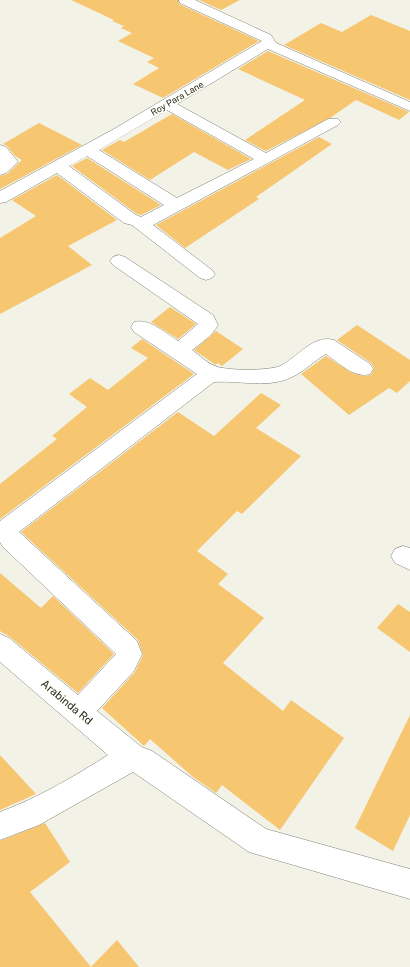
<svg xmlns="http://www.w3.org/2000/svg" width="410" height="967" viewBox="0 0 410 967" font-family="'Public Sans',sans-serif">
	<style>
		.building { fill: #f7c670 }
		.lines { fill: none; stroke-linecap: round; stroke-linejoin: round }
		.minor-casing { stroke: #807f76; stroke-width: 1 }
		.tertiary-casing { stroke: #807f76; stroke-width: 1 }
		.minor { fill: #fff; fill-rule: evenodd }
		.tertiary { fill: #fff; fill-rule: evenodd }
		.labels { text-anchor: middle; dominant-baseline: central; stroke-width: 3; stroke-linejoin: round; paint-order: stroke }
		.far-street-label { font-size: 9px; fill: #1f1e1b; stroke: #fffff8 }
		.street-label { font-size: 11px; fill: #1f1e1b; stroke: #fffff8 }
	</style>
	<rect width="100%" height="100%" fill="#f2f2e7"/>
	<g class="building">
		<path d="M71 0H178L179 4 259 41 163 98 133 84 159 68 147 62 154 58 118 41 132 33 121 28 124 26 112 21 114 20Z"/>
		<path d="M199 0H240L221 10Z"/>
		<path d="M371 15 410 31V100L284 45 321 23 342 32Z"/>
		<path d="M268 51 409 112 399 120 356 100 330 118 266 151 245 140 305 100 238 69Z"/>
		<path d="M172 114 251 159 228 170 194 152 150 180 102 150 120 140 124 142Z"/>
		<path d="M39 123 82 145 0 189V176L7 174 22 160 15 156 7 146 3 144Z"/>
		<path d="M319 137 332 144 256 197 259 199 185 248 156 225Z"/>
		<path d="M87 158 161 205 141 215 137 214 72 166Z"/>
		<path d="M57 175 117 220 68 246 92 265 0 314V238L36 216 12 200Z"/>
		<path d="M170 307 196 324 178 339 151 322Z"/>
		<path d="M357 325 410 360V381L397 393 389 388 349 415 301 374 326 356 352 373 364 376 371 375 374 368 371 363 337 340Z"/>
		<path d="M216 331 243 349 222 366 218 363 215 365 213 363 194 350Z"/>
		<path d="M142 339 194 374 0 519V484L57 439 52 436 87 407 69 394 90 378 108 390 148 358 131 348Z"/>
		<path d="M261 393 281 405 256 428 301 456 242 514 237 511 197 551 228 574 218 584 264 618 223 663 283 711 291 700 344 738 280 830 222 785 216 793 193 777 150 739 144 746 102 708 135 672 143 655 138 640 21 532 178 412 214 436Z"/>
		<path d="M0 573 41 608 53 596 114 654 78 693 10 637 0 631Z"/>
		<path d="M398 604 410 612V652L377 628Z"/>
		<path d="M410 715V815L393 851 355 828Z"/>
		<path d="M0 755 36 794 0 810Z"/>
		<path d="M45 823 70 862 30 892 91 967 117 940 139 967H0V841Z"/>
	</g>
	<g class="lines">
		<g class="minor-casing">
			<g id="minor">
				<path d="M179 0H195L271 35 276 43 410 102V111L268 49 177 104 266 153 328 119H338L341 122 338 125 153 225 212 270 215 274 212 278 206 280 200 278 132 225 124 223 57 173 6 202 0 203V191L114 129 262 41 180 3ZM167 110 254 159 177 198 99 150ZM87 156 164 205 141 217 136 215 69 166Z"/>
				<path d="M0 145 6 147 18 162 6 173 0 175Z"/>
				<path d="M119 255 125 257 213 315 218 325C212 336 201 343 192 350 199 355 207 363 215 366 227 371 268 371 280 366 297 358 313 334 334 340L370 364 373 369 370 374C354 379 338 362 326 354 315 360 307 369 296 375 269 390 243 380 214 382L19 532 137 641 142 654 134 671 97 711 143 748 147 758 143 768 133 772 123 768 0 662V634L9 638 78 695 116 654 3 547 0 542V521L197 374 134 332 131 327 134 322C149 318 165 333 178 341L198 324 113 265 110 261 113 257Z"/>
				<path d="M403 546 410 548V570L395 563 391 556 395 549Z"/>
			</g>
		</g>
		<g class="tertiary-casing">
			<path id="tertiary" d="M133 744 152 751 266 829 410 869V899L249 852 133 772 39 825 0 840V812C32 800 63 783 92 765 106 757 117 747 133 744Z"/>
		</g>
		<use href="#minor" class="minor"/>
		<use href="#tertiary" class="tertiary"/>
	</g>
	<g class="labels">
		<g class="far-street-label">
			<text transform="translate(177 98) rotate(-30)">Roy Para Lane</text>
		</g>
		<g class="street-label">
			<text transform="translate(67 702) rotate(40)">Arabinda Rd</text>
		</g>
	</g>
</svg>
